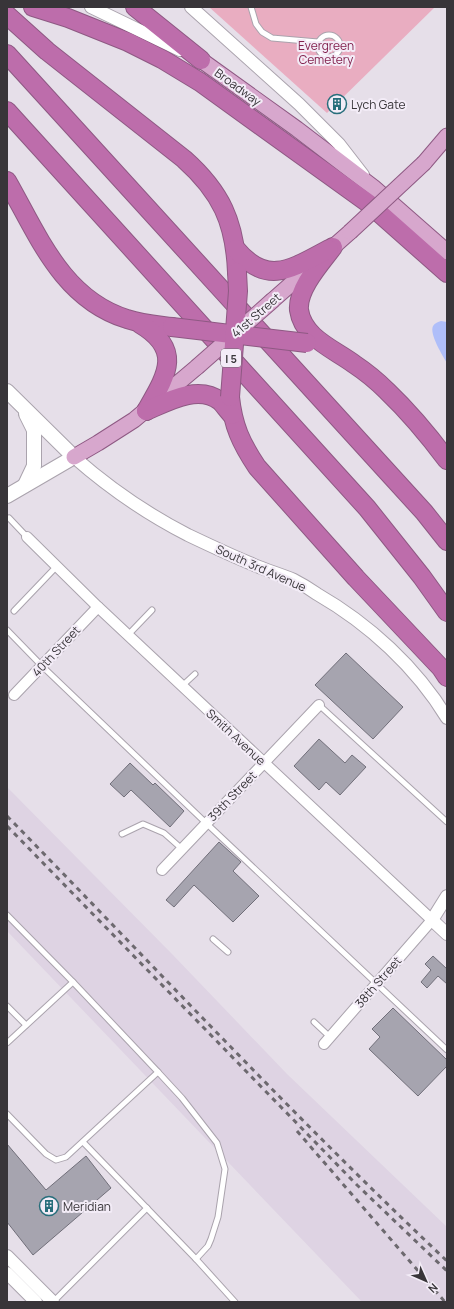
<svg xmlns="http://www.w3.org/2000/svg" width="454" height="1309" viewBox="0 0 454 1309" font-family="Manrope,sans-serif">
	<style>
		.built { fill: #ded3e3 }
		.green { fill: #e9adc1 }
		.water { fill: #afbef9 }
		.building { fill: #a6a4af; stroke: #716f7a }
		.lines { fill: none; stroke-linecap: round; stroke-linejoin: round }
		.service-casing { stroke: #aaa3ad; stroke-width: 7 }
		.minor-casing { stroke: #aaa3ad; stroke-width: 12 }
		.tertiary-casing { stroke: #aaa3ad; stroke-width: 14 }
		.secondary-casing { stroke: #aaa3ad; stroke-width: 16 }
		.primary-casing { stroke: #8e5983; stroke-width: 17 }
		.motorway-casing { stroke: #8e5983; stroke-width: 20 }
		.service { stroke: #fff; stroke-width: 5 }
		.minor { stroke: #fff; stroke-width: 10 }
		.tertiary { stroke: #fff; stroke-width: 12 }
		.secondary { stroke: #fff; stroke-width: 14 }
		.primary { stroke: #d7a7cd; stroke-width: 15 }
		.motorway { stroke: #bd6dab; stroke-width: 18 }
		.rail { stroke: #6d696f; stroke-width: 3; stroke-dasharray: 5 5; stroke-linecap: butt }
		.primary-bridge-casing { stroke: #8e5983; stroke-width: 17; stroke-linecap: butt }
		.motorway-bridge-casing { stroke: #8e5983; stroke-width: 20; stroke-linecap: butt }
		.primary-bridge { stroke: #d7a7cd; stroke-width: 15 }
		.motorway-bridge { stroke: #bd6dab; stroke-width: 18 }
		.labels { text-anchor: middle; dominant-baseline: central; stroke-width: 4; stroke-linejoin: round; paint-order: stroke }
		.shield { fill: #f3ecf7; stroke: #706c72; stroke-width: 1 }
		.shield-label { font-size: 11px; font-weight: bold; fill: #383539 }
		.park-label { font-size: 12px; fill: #82214d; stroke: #f3ecf7 }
		.street-label { font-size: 12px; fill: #383539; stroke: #f3ecf7 }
		.poi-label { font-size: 12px; fill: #383539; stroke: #f3ecf7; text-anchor: start }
	</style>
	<rect width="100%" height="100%" fill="#e6dfe9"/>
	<path class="built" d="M7 787 172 954 287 1074 447 1227V1302H362L7 931Z"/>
	<path class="green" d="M209 7H435L327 113Z"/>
	<path class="water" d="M441 321 447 322V363C443 356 429 334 433 326 435 323 438 322 441 321Z"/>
	<g class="building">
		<path d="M346 653 403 707 373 739 315 685Z"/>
		<path d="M319 739 345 763 352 755 366 767 340 795 326 782 319 790 294 766Z"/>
		<path d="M130 763 153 785 155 783 184 811 170 827 131 790 124 797 110 784Z"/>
		<path d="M219 842 241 862 233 871 259 896 233 922 194 885 174 907 166 900Z"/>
		<path d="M433 956 447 969V984L438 976 427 988 421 982 431 970 425 964Z"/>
		<path d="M393 1008 447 1060V1066L418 1096 369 1049 380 1037 372 1029Z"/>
		<path d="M7 1144 46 1190 86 1156 111 1188 33 1255 7 1222Z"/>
	</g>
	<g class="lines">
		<g class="service-casing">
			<g id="service">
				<path d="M251 7 256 24 262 32 272 38 318 42"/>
				<circle cx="329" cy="46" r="11"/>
				<path d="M9 518 27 537"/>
				<path d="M14 611 57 566"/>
				<path d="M7 630 42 666 206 823 447 1050"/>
				<path d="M128 635 152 610"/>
				<path d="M182 686 195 674"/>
				<path d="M319 705 447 822"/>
				<path d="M122 834 143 824 164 833 182 849"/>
				<path d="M7 915 73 982 7 1043"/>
				<path d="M213 939 228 952"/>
				<path d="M7 1006 26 1025"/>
				<path d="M314 1022 330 1037"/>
				<path d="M7 1114 46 1154 56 1160 66 1157 158 1072 73 982"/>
				<path d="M83 1142 196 1259 208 1246 211 1239 218 1217 225 1169 217 1143 182 1098 158 1072"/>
				<path d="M196 1259 235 1302"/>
				<path d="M53 1302 147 1208"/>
			</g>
		</g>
		<g class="minor-casing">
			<g id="minor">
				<path d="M27 537 98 607 432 920 324 1044"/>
				<path d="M14 695 98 607"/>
				<path d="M162 870 319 705"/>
			</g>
		</g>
		<g class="tertiary-casing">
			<g id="tertiary">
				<path d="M91 7 180 50"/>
				<path d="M191 7 299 104 339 144 363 175"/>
				<path d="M74 457C108 487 147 514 188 535 209 545 230 555 252 564 265 570 280 574 294 580 302 584 310 589 317 594 369 624 416 667 447 718"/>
				<path d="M447 896 432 920 447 934"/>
				<path d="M7 1256 53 1302"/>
				<path d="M7 1273 36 1302"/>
			</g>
		</g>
		<g class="secondary-casing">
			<g id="secondary">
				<path d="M7 391 74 457 7 496"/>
				<path d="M25 485 34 466V430L26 414"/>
			</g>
		</g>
		<g class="primary-casing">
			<g id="primary">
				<path d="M201 60 297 129 373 187 447 252"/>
				<path d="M424 163 447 136"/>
				<path d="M273 300 350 232"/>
				<path d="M74 457 98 443 134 420 197 367"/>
			</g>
		</g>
		<g class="motorway-casing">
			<g id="motorway">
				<path d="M33 7 68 18 128 42 162 59 200 82 368 203 447 273"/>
				<path d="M135 7 201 60"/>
				<path d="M7 15 47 51 184 159C221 192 235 222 237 272"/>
				<path d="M7 54 393 478 424 512 447 541"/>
				<path d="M7 111 367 508 422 577 447 612"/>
				<path d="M7 181C38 235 62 299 127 319 142 324 157 325 172 327"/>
				<path d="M333 247C321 263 297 289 299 310 303 338 334 349 354 364 366 372 377 381 387 391 409 412 429 436 447 460"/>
				<path d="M236 249C267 287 293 268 329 249"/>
				<path d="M140 324C184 350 166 376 146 411"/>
				<path d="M230 397C233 426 241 443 257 467L356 578 441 668 447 677"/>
				<path d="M146 411C167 402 198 384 220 401 224 405 228 411 232 415"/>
			</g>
		</g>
		<use href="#service" class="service"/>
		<use href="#minor" class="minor"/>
		<use href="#tertiary" class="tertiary"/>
		<use href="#secondary" class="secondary"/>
		<use href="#primary" class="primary"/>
		<use href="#motorway" class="motorway"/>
		<g class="rail">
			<path d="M7 816C153 965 295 1118 447 1261"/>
			<path d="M7 826 357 1185 447 1271"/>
			<path d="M297 1131 445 1302"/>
		</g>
		<g class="primary-bridge-casing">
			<g id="primary-bridge">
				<path d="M350 232 424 163"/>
				<path d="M197 367 273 300"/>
			</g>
		</g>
		<g class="motorway-bridge-casing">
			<g id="motorway-bridge">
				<path d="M172 327 307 343"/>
				<path d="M230 397 238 291 237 272"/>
			</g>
		</g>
		<use href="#primary-bridge" class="primary-bridge"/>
		<use href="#motorway-bridge" class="motorway-bridge"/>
	</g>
	<defs>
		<g id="building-ring" transform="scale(1)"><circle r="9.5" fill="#f3ecf7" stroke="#276e7b" stroke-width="1.5"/><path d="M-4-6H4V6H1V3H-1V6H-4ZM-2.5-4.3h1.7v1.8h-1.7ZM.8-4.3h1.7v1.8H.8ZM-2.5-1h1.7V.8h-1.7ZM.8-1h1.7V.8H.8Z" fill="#276e7b"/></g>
	</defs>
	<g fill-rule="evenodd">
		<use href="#building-ring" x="337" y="104"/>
		<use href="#building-ring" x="49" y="1206"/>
	</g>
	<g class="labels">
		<rect class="shield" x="221" y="349" width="20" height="18" rx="3"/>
		<g class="shield-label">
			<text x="231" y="358">I 5</text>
		</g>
		<g class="park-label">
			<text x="326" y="45">Evergreen<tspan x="326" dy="14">Cemetery</tspan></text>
		</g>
		<g class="street-label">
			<text transform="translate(238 87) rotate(36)">Broadway</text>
			<text transform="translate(256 315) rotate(-41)">41st Street</text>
			<text transform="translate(261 568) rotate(24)">South 3rd Avenue</text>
			<text transform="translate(56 651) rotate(-47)">40th Street</text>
			<text transform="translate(236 737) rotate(43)">Smith Avenue</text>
			<text transform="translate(232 796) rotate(-46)">39th Street</text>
			<text transform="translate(378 982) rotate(-49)">38th Street</text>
		</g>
		<g class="poi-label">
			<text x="351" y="104">Lych Gate</text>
			<text x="63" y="1206">Meridian</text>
		</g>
	</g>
	<rect width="454" height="1309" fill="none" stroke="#383539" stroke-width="16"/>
	<g transform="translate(426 1281) rotate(135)" stroke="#f3ecf7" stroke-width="3" paint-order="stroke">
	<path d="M0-3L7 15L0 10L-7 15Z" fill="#383539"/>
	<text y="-6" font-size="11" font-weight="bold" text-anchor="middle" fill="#383539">N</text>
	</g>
</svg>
